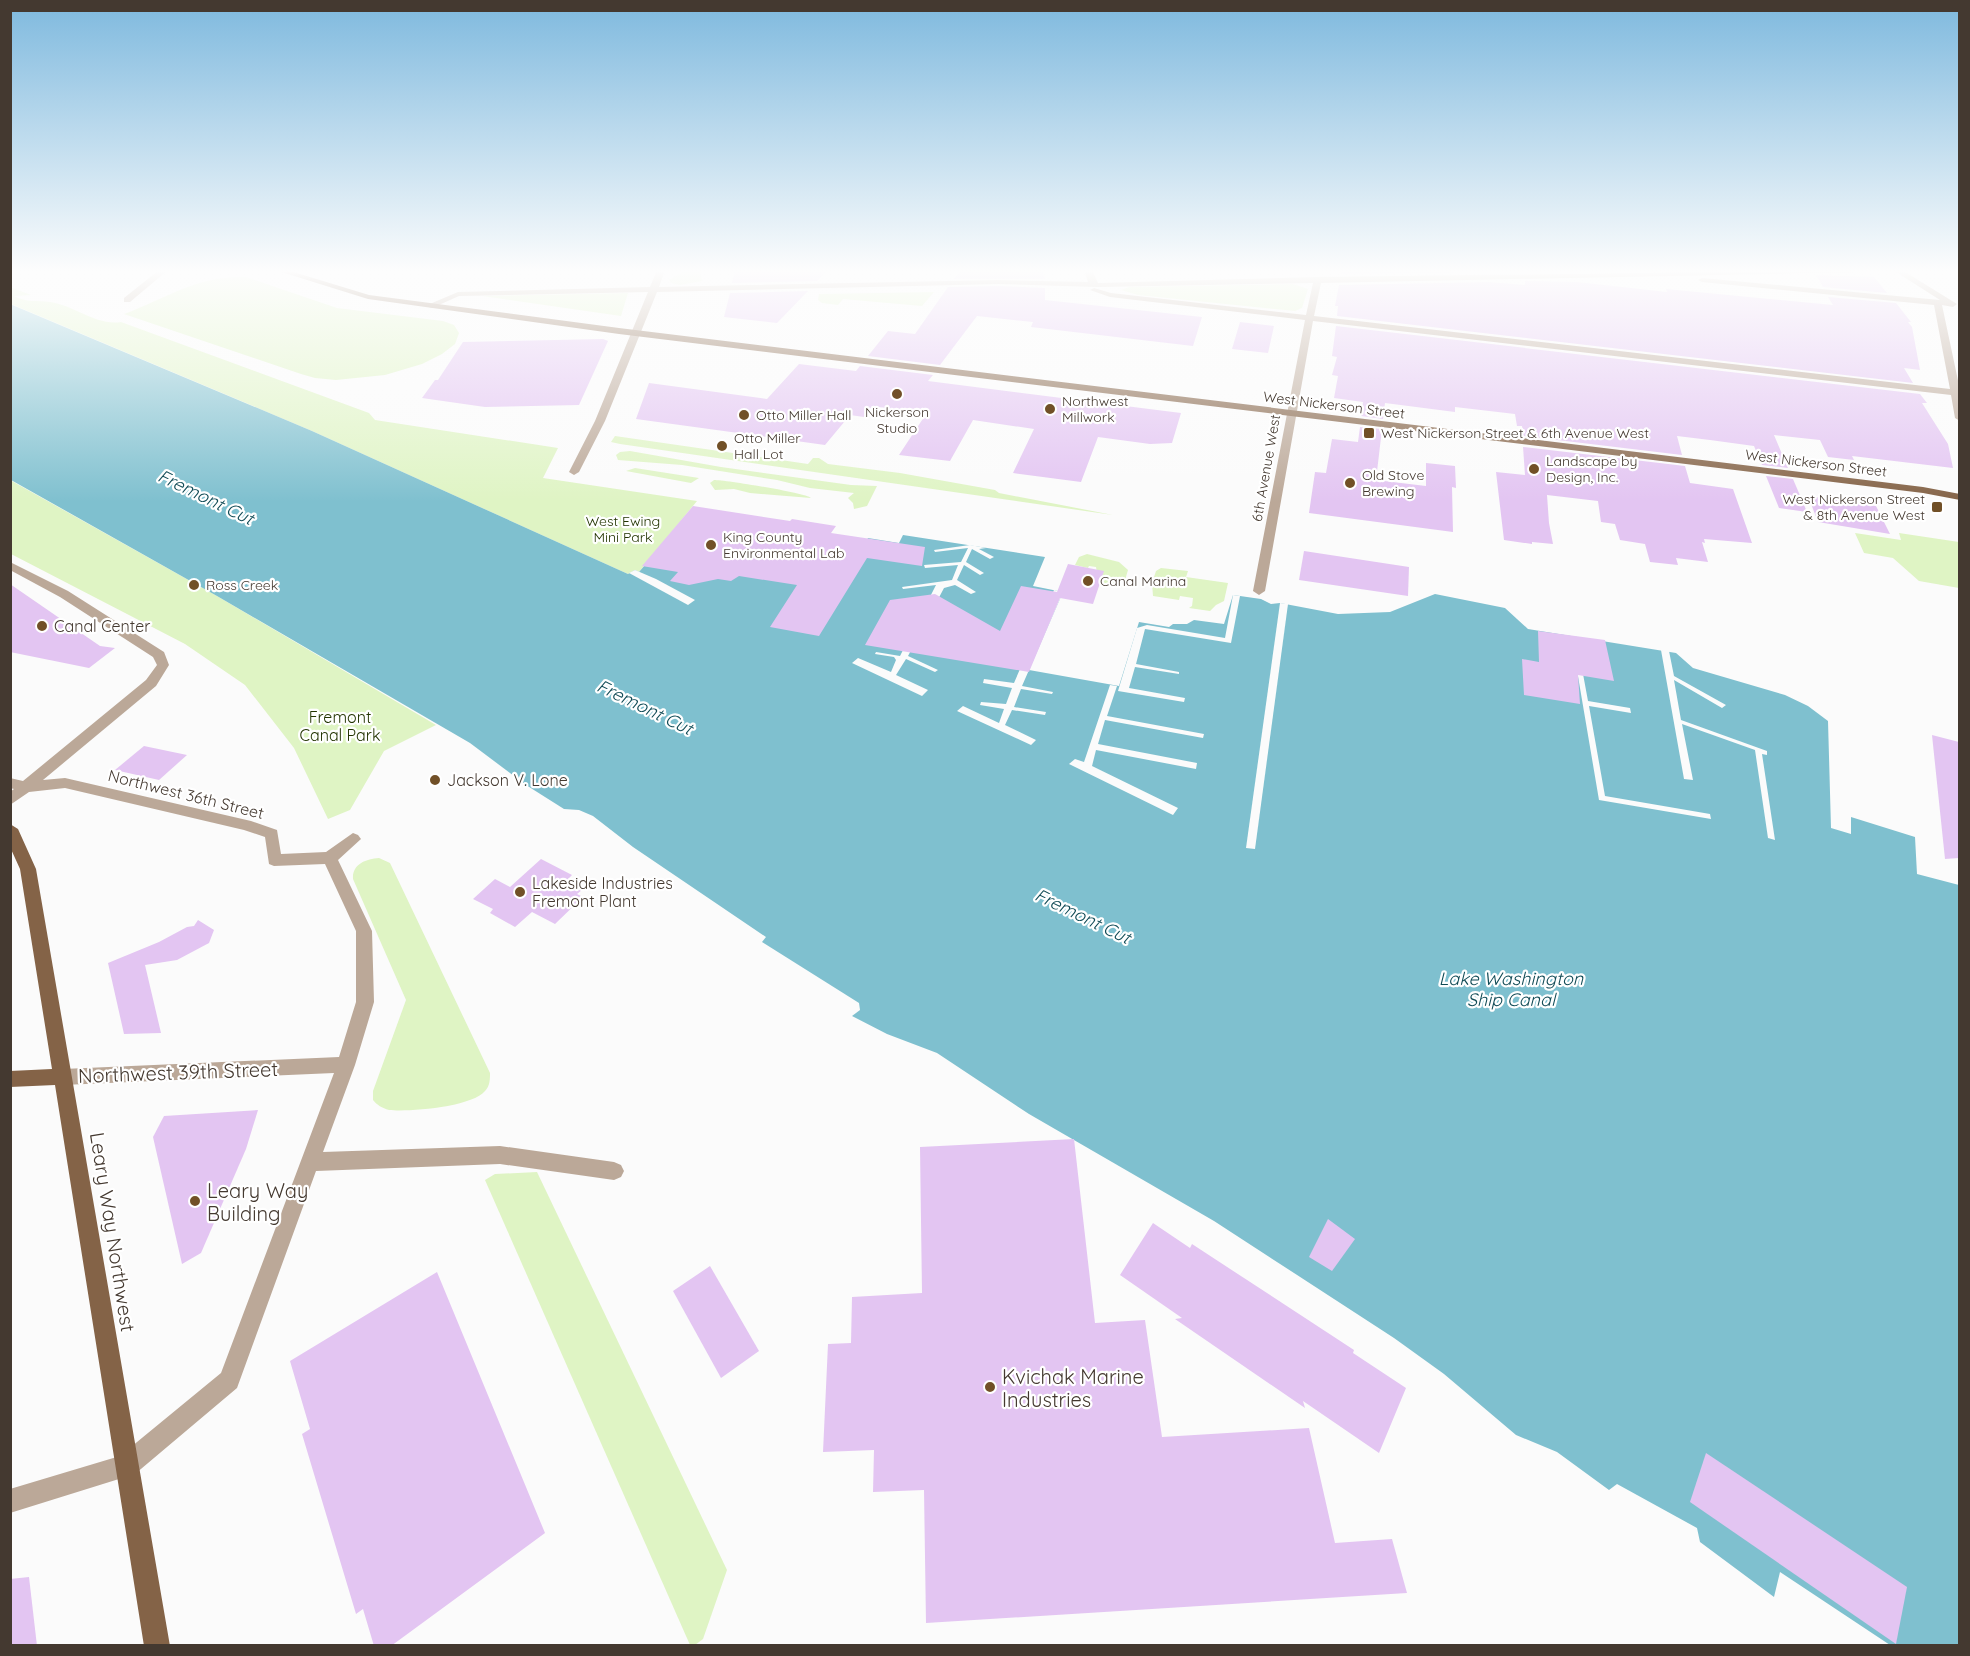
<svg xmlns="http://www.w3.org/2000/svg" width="1970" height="1656" viewBox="0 0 1970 1656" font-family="Quicksand,sans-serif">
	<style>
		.green { fill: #dff4c4 }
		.water { fill: #7fc0cf }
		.pier { fill: #fbfbfb }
		.building { fill: #e3c5f2 }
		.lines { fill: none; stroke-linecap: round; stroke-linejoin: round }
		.minor { fill: #bba898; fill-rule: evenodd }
		.major { fill: #846347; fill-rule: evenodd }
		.poi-dot { fill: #715027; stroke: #fff; stroke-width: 2 }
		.labels { text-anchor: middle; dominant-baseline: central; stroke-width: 4.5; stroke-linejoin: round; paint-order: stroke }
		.far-poi-label { font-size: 14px; fill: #443930; stroke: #fff; text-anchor: start }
		.far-street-label { font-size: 14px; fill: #443930; stroke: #fff }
		.far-park-label { font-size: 14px; fill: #223400; stroke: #fff }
		.poi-label { font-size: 16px; fill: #443930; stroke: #fff; text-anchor: start }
		.park-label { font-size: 16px; fill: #223400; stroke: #fff }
		.street-label { font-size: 16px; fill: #443930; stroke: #fff }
		.water-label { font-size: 18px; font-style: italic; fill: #0f4a55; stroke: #fff }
		.near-street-label { font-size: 20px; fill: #443930; stroke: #fff }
		.near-poi-label { font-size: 20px; fill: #443930; stroke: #fff; text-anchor: start }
	</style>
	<rect width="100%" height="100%" fill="#fbfbfb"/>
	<g class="green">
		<path d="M686 270H700L702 281 680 285 671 283 669 280Z"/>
		<path d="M246 277 337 308 443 321 454 325 459 333 455 344 442 354 422 364 385 375 336 380 315 378 301 374 124 314C167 298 197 275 246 277Z"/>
		<path d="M1293 284 1308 289 1302 308 1295 311 1138 295 1121 290 1129 287Z"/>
		<path d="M10 287 31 295 14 296C27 303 36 300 50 302 74 305 96 326 121 322L369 413 375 420 558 448 543 478 697 501 639 572 635 570 628 574 312 431 11 304Z"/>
		<path d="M934 292 922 306 843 299 838 305 822 303 818 300 819 294Z"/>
		<path d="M628 293 621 316 482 296Z"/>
		<path d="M615 436 808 464 813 458H819L828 464 900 473 995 490 999 493 1113 515 620 444 611 442Z"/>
		<path d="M630 451 721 467 851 485 877 486 867 506 854 509 853 503 848 498 854 493 810 488 777 480 682 465 618 460 616 455 620 452Z"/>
		<path d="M635 468 699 478 691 483 626 471Z"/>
		<path d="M10 480 217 596 436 725 384 751 350 810 328 819 294 748 245 685 185 644 11 554Z"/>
		<path d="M714 480C726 480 806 493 811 498L750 493 734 489 715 490 710 483Z"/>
		<path d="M1855 533 1901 540 1899 533 1959 542V588L1919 581 1893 558 1864 553Z"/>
		<path d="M1087 554 1119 562 1128 570 1123 587 1099 584 1096 567 1089 566 1088 568 1075 565 1079 557Z"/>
		<path d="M1161 568 1188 571 1186 577 1228 583 1224 601 1216 605 1210 611 1189 608 1192 606 1193 598 1180 596 1179 600 1153 596 1152 583 1156 571Z"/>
		<path d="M379 858 390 863 490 1073C490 1079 490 1086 485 1091 472 1107 409 1112 389 1110 382 1108 377 1105 373 1100V1091L406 1000 353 879C352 864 366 859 379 858Z"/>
		<path d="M537 1172 727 1570 703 1639 695 1645H690L485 1180 495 1174Z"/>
	</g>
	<path class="water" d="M10 304 312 431 628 574 635 570 639 572 645 565 857 556 868 538 899 543 903 535 1045 557 1033 586 1063 592 1029 670 1119 686 1139 622 1169 627 1173 624H1187L1194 620 1224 624 1233 595 1261 599 1271 604 1280 603 1338 614 1390 612 1435 594 1505 608 1528 629 1676 653 1693 668 1785 695 1808 706 1828 721 1831 828 1851 834V817L1915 837 1917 874 1959 885V1645H1890L1780 1572 1774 1597 1700 1542 1697 1528 1617 1484 1609 1490 1557 1452 1516 1435 1444 1374 1394 1338 1214 1221 1029 1114 937 1053 887 1034 852 1016 860 1010 859 1003 762 942 766 937 633 847 593 816 579 810 564 809 526 785 470 743 217 596 11 480Z"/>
	<g class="pier">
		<path d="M970 545 986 548 979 549 994 557 990 559 972 549 966 562 984 573 980 575 964 565 957 580 976 592 971 594 955 585 944 588 908 656 938 670 935 672 906 659 896 675 928 690 922 696 852 663 858 658 891 672 896 660 894 657 875 654 876 652 900 656 936 585 903 589 902 587 952 580 958 565 925 568 924 565 961 562 968 548 935 552 934 550Z"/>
		<path d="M635 570 656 579 695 600 688 605 629 573Z"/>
		<path d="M1054 590 1063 592 1022 686 1053 692 1052 694 1021 689 1014 707 1046 712 1045 715 1012 710 1005 725 1036 740 1031 745 957 711 963 706 999 723 1004 709 980 705 981 702 1006 704 1012 688 983 683 984 679 1014 683Z"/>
		<path d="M1233 595 1240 596 1231 643 1145 629 1136 664 1179 672V674L1135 667 1129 688 1185 698 1184 702 1118 691 1137 628 1147 625 1225 638Z"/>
		<path d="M1280 603 1288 604 1255 849 1246 848Z"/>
		<path d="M1571 635 1576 636 1588 701 1630 708 1631 713 1589 706 1605 796 1710 814 1711 819 1599 800Z"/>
		<path d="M1661 650 1669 651 1674 676 1726 705 1722 708 1674 680 1681 720 1767 751V755L1762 754 1775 840 1768 838 1755 750 1682 724 1693 780 1684 779Z"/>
		<path d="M1110 685 1117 686 1107 716 1204 734 1203 738 1105 720 1098 744 1197 763 1196 769 1096 750 1092 766 1178 808 1173 815 1069 764 1075 759 1084 762Z"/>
	</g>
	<g class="building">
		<path d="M735 270H828L817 281 732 283Z"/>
		<path d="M961 270H1042L1045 279H954Z"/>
		<path d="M1342 270H1451L1454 273 1341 274Z"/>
		<path d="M1816 275 1874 277 1887 293 1823 287Z"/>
		<path d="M1525 281 1577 282 1667 292 1666 289 1833 305 1828 297 1896 303 1911 322H1908L1912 327 1920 370 1904 368 1913 383 1337 316 1338 306H1335L1339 285 1489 282 1525 285Z"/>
		<path d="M998 286 1045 288V300L1202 317 1193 346 1031 327 1033 322 977 316 940 365 868 356 888 331 915 334 948 287Z"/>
		<path d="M808 291 777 323 724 317 730 293Z"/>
		<path d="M1240 322 1274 326 1268 353 1232 349Z"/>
		<path d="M1336 326 1920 394 1927 403H1922L1948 444 1953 468 1852 456 1854 460 1828 457 1820 440 1774 435 1788 468 1762 465 1754 446 1710 440 1677 436 1682 455 1523 436 1522 426H1517L1515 414 1455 407V412L1385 403 1383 419 1361 416 1363 402 1334 398 1338 376 1332 375 1337 357 1332 356Z"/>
		<path d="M603 339 608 341 579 405 485 407 422 398 435 380H438L463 342Z"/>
		<path d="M799 364 856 371 860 366 933 375 928 381 1181 413 1172 443 1150 444 1098 437 1081 482 1013 473 1034 429 973 420 950 461 899 455 926 414 872 406 864 417 850 415 825 445 636 419 649 383 767 399Z"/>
		<path d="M1360 427 1382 429 1376 480 1426 486V463L1455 466 1456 488 1452 487 1453 532 1309 513 1315 472 1326 473 1332 439 1358 442Z"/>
		<path d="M1523 447 1685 466 1690 483 1733 489 1752 543 1704 539 1705 543 1702 542 1708 562 1676 558 1678 565 1650 562 1645 544 1620 540 1615 524 1601 522 1598 501 1547 495 1549 523 1553 544 1532 542V544L1504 540 1496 472 1525 475Z"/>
		<path d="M1766 476 1793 479 1807 512 1779 508Z"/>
		<path d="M1808 496 1876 506 1890 534 1818 522Z"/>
		<path d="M693 506 790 521 792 519 836 526 831 533 925 547 922 566 867 558 819 636 770 627 797 585 739 576 731 581 718 579 689 585 670 581 678 572 642 566Z"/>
		<path d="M1304 551 1409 567 1408 596 1299 580Z"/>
		<path d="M1068 564 1104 571 1093 604 1060 598 1029 672 865 645 890 600 935 594 1000 631 1021 586 1057 592Z"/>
		<path d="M10 584 100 646 115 648 89 668 10 652Z"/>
		<path d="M1538 631 1605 640 1614 681 1578 675 1580 704 1524 695 1522 659 1539 662Z"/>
		<path d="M1932 735 1959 742V858L1945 859Z"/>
		<path d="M144 746 187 755 159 780 115 770Z"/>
		<path d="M541 859 572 875 565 882 582 890 577 894 583 897 555 924 532 912 515 927 490 913 493 909 473 899 495 879 510 887Z"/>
		<path d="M198 920 214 930 209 943 177 960 145 965 161 1033 124 1034 108 963 159 942 187 927 194 926Z"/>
		<path d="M258 1110 246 1149 201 1253 182 1264 153 1137 164 1116Z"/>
		<path d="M1074 1139 1095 1323 1145 1320 1162 1437 1309 1428 1335 1543 1392 1539 1407 1593 926 1623 924 1490 873 1492 874 1450 823 1452 828 1344 851 1343 852 1297 922 1293 920 1147Z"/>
		<path d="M1328 1219 1355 1239 1332 1271 1309 1257Z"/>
		<path d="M1153 1223 1190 1248 1192 1244 1354 1350 1353 1353 1406 1388 1379 1453 1303 1401 1305 1408 1175 1319 1182 1318 1120 1275Z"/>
		<path d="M710 1266 759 1351 721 1378 673 1291Z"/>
		<path d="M437 1272 545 1533 391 1646H374L363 1609 356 1614 302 1434 310 1429 290 1361Z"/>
		<path d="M1706 1453 1907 1587 1896 1644 1690 1502Z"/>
		<path d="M29 1577 37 1646H10V1579Z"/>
	</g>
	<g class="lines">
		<g class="minor">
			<path d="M159 270H168L130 302H124V298Z"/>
			<path d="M657 270H665L659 287 998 280 1088 282 1084 270H1092L1098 283 1318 277 1869 270 1865 272 1321 283 1314 316 1950 389 1934 305 1702 282 1698 280 1702 278 1940 300 1893 270H1902L1957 304 1953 307 1942 305 1960 390V421L1955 418 1951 395 1313 321 1265 591 1259 595 1253 591 1305 320 1110 297 1090 290 1094 288 1111 293 1306 315 1313 283 1098 287 998 284 657 292 605 421 579 472 574 475 569 472 595 421 648 292 459 296 432 308 425 306 458 292 650 287Z"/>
			<path d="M10 562 68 591 164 652 169 665 156 686 43 780 65 778 251 821 277 830 281 854 326 852 353 833 358 835 361 839 338 860 372 931 374 1002 355 1065 323 1152 500 1146 614 1162 621 1165 624 1171 621 1177 614 1180 500 1164 316 1171 237 1388 135 1474 10 1513V1489L120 1456 221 1373 334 1073 63 1085 57 1083 54 1077 57 1071 63 1069 339 1057 356 1002V931L325 864 274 866 269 864 265 837 244 830 65 788 29 792 10 805V792L14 789 10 788V778L23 781 146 680 157 665 153 657 60 597 10 570Z"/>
		</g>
		<g class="major">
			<path d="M275 270H287L369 295 619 328 1923 487 1960 494V500L1923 493 619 334 368 299Z"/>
			<path d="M10 824 18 829 36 869 170 1646H144L55 1085 10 1087V1071L52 1069 20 869 10 847Z"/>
		</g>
	</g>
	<linearGradient id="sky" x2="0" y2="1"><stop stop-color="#7eb9de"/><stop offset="0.54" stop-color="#fdfdfd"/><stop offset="1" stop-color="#fdfdfd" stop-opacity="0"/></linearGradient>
	<rect width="1970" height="502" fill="url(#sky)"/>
	<g class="poi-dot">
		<circle cx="897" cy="394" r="6"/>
		<circle cx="1050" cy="409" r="6"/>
		<circle cx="744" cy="415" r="6"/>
		<rect x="1363" y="427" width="12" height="12" rx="3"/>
		<circle cx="722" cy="446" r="6"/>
		<circle cx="1534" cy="469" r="6"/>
		<circle cx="1350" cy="483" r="6"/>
		<rect x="1931" y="501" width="12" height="12" rx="3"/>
		<circle cx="711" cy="545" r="6"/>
		<circle cx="1088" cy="581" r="6"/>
		<circle cx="194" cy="585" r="6"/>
		<circle cx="42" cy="626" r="6"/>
		<circle cx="435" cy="780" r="6"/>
		<circle cx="520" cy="892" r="6"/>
		<circle cx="195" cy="1201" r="6"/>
		<circle cx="990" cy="1387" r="6"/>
	</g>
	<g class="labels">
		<g class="far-poi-label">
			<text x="1062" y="401">Northwest<tspan x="1062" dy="16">Millwork</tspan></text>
			<text x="897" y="412" text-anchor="middle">Nickerson<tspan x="897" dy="16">Studio</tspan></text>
			<text x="756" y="415">Otto Miller Hall</text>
			<text x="1381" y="433">West Nickerson Street &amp; 6th Avenue West</text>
			<text x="734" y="438">Otto Miller<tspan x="734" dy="16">Hall Lot</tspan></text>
			<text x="1546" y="461">Landscape by<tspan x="1546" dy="16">Design, Inc.</tspan></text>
			<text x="1362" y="475">Old Stove<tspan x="1362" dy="16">Brewing</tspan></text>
			<text x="1925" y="499" text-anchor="end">West Nickerson Street<tspan x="1925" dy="16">&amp; 8th Avenue West</tspan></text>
			<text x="723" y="537">King County<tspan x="723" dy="16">Environmental Lab</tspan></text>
			<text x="1100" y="581">Canal Marina</text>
			<text x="206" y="585">Ross Creek</text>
		</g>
		<g class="far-street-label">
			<text transform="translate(1334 405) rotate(7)">West Nickerson Street</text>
			<text transform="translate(1816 463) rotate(7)">West Nickerson Street</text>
			<text transform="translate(1266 468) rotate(-80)">6th Avenue West</text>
		</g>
		<g class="far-park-label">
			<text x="623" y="521">West Ewing<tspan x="623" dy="16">Mini Park</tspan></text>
		</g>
		<g class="poi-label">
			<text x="54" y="626">Canal Center</text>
			<text x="447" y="780">Jackson V. Lone</text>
			<text x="532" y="883">Lakeside Industries<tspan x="532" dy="18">Fremont Plant</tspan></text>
		</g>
		<g class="park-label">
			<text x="340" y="717">Fremont<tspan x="340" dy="18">Canal Park</tspan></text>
		</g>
		<g class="street-label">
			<text transform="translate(186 794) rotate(14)">Northwest 36th Street</text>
		</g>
		<g class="water-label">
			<text transform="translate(206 497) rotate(26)">Fremont Cut</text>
			<text transform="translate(645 707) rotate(26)">Fremont Cut</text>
			<text transform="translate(1083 916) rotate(26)">Fremont Cut</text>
			<text x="1511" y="978">Lake Washington<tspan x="1511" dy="21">Ship Canal</tspan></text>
		</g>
		<g class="near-street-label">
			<text transform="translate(178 1072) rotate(-2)">Northwest 39th Street</text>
			<text transform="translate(113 1232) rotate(81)">Leary Way Northwest</text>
		</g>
		<g class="near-poi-label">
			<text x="207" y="1190">Leary Way<tspan x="207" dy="23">Building</tspan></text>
			<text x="1002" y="1376">Kvichak Marine<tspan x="1002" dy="23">Industries</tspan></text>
		</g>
	</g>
	<rect width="1970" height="1656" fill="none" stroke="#443930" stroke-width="24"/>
</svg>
